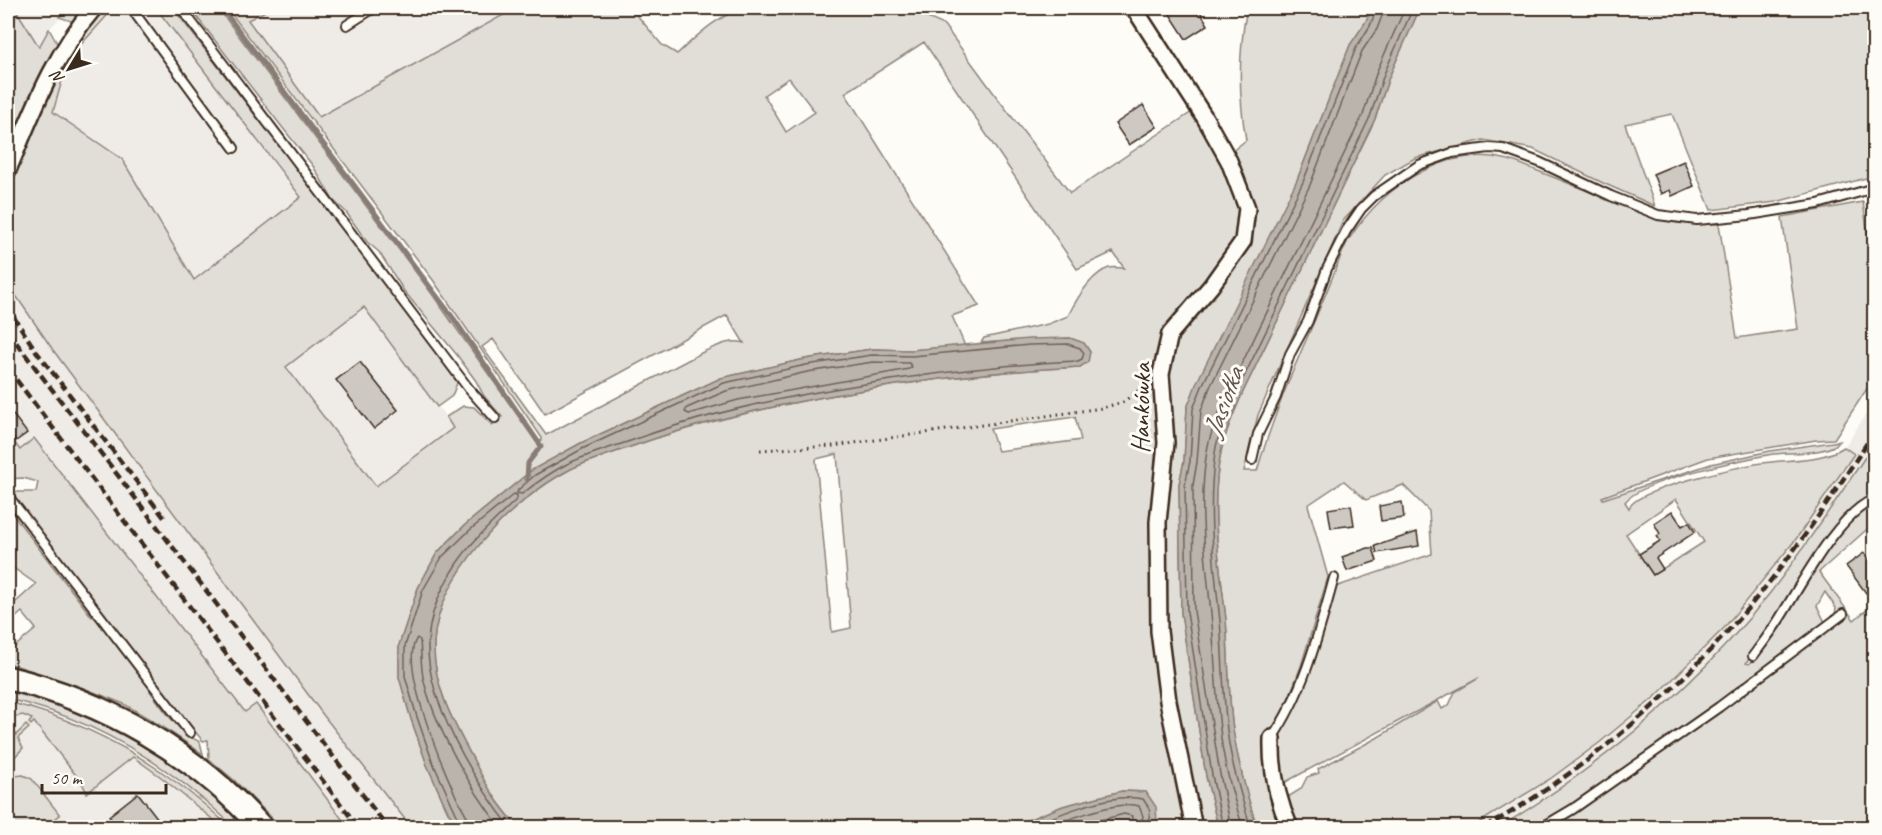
<svg xmlns="http://www.w3.org/2000/svg" width="1882" height="835" viewBox="0 0 1882 835" font-family="Caveat,sans-serif">
	<style>
		.built { fill: #efece7 }
		.green { fill: #e1ded7; stroke: #8e847a; stroke-width: 1.5; fill-rule: evenodd }
		.water { fill: #bbb4ad; stroke: #887d74; stroke-width: 1.5 }
		.lines { fill: none; stroke-linecap: round; stroke-linejoin: round }
		.shore { stroke: #6e6157; stroke-width: 1.5 }
		.stream { stroke: #887d74; stroke-width: 5 }
		.building { fill: #cdc8c2; stroke: #3b2a1e; stroke-width: 1.5 }
		.service-casing { stroke: #3b2a1e; stroke-width: 12 }
		.minor-casing { stroke: #3b2a1e; stroke-width: 20 }
		.primary-casing { stroke: #3b2a1e; stroke-width: 27 }
		.path { stroke: #3b2a1e; stroke-width: 3; stroke-dasharray: 1.5 4.5; stroke-linecap: butt }
		.service { stroke: #fdfcf7; stroke-width: 8 }
		.minor { stroke: #fdfcf7; stroke-width: 15 }
		.primary { stroke: #fdfcf7; stroke-width: 22 }
		.rail { stroke: #3b2a1e; stroke-width: 4.5; stroke-dasharray: 9 4.5; stroke-linecap: butt }
		.labels { text-anchor: middle; dominant-baseline: central; stroke-width: 6; stroke-linejoin: round; paint-order: stroke }
		.street-label { font-size: 26px; fill: #3b2a1e; stroke: #fdfcf7 }
		.water-label { font-size: 27px; font-style: italic; fill: #615349; stroke: #fdfcf7 }
	</style>
	<rect width="100%" height="100%" fill="#fdfcf7"/>
	<filter id="ink" filterUnits="userSpaceOnUse"><feTurbulence type="fractalNoise" baseFrequency=".0167" numOctaves="2"/><feDisplacementMap in="SourceGraphic" scale="12" xChannelSelector="R" yChannelSelector="G"/><feConvolveMatrix kernelMatrix="1 2 1 2 8 2 1 2 1" color-interpolation-filters="sRGB"/></filter>
	<g filter="url(#ink)">
		<g class="built">
			<path d="M15 8H70L49 29 39 47Z"/>
			<path d="M114 8H156L301 197 194 280 122 159 53 112 65 70 77 49Z"/>
			<path d="M271 8H504L507 12 319 117 247 19Z"/>
			<path d="M8 284 53 350 247 612 324 716 411 827H348L256 704 245 712 34 438 20 450 8 434Z"/>
			<path d="M364 307 454 428 376 487 286 368Z"/>
			<path d="M1874 402V460L1726 650 1613 756 1505 827 1461 828 1753 586Z"/>
			<path d="M8 709 53 720 133 757 161 777 222 827 8 828Z"/>
		</g>
		<g class="green">
			<path d="M8 8H15L39 47 49 29 58 45 47 63 8 151Z"/>
			<path d="M70 8H86L74 22 59 17Z"/>
			<path d="M156 8H173L385 284 455 379 457 383 452 396 437 407 364 307 286 367 376 486 453 428 446 417 463 406 474 407 492 425 502 417 484 396 476 381 457 355 404 291 379 252 367 242 346 212 333 200 313 166 282 127 190 8H218L432 294 537 443 542 440V438L433 280 227 8H271L248 20 319 117 507 13 504 8H631L662 45 677 54C698 35 717 16 744 8H905L944 25 996 96 1070 193 1192 112 1211 139 1242 208 1235 244 1162 341V444L1156 620 1190 827H1151L1157 822 1146 792 1122 791 1063 806 1010 827H518C509 816 499 805 492 793 485 783 479 771 473 759 454 724 432 684 434 642 438 575 512 500 569 470 589 460 614 453 636 445 696 424 756 410 818 398 905 382 992 371 1080 367L1090 352 1084 343 1070 338 981 343 984 338 1048 324 1068 316C1076 300 1091 274 1109 268 1114 267 1120 268 1124 268L1113 252 1077 269 924 42 845 93 979 306 952 316 965 346 911 350 872 349 805 359 721 378 581 443 532 470 465 525 437 553 418 588 399 645V677L411 719 427 765 448 812 458 827H411L324 716 247 612 53 350 8 284V188L50 92 67 58 81 36 100 14 104 11 113 9 77 49 65 70 53 112 122 159 194 280 301 197ZM789 78 815 112 786 132 764 95ZM727 315 744 343C729 339 718 346 705 351L546 435 482 347 493 339 545 414ZM1075 417 1081 440 998 451 990 429ZM837 454 851 628 832 632 816 459Z"/>
			<path d="M1247 8H1372L1365 23 1350 45 1297 180 1187 408 1184 461 1179 484 1181 613 1206 776 1218 827H1199L1191 793 1162 628 1167 364 1175 334 1246 240 1230 153 1246 140C1238 94 1238 53 1247 8Z"/>
			<path d="M1420 8H1874V176L1776 202 1711 210 1672 114 1625 124 1655 206 1603 183 1533 149 1483 140 1415 158 1385 175 1343 221 1258 415 1244 471H1257C1271 423 1290 376 1310 331 1319 310 1328 289 1336 268 1340 258 1344 247 1349 239 1385 184 1452 139 1518 163L1650 216 1678 223 1719 224 1737 338 1798 329 1782 217 1863 202 1874 276V378L1834 439 1816 440 1708 458 1602 497 1603 499 1711 464 1770 451 1840 441C1829 455 1791 452 1773 454 1744 459 1641 480 1625 502L1629 508C1636 489 1740 466 1762 463 1788 459 1821 462 1844 447L1854 454 1796 539 1724 628 1655 697 1599 743 1550 779 1472 827H1293L1283 800 1301 789 1307 777 1319 773 1318 769 1375 739 1438 701 1442 709 1449 705 1455 692 1479 678 1280 785 1275 742 1330 609 1335 587 1432 554 1429 511 1403 485 1366 500 1344 481 1308 505 1328 577 1301 666 1283 713 1268 740 1287 827H1257C1247 796 1238 763 1233 730 1228 694 1229 657 1226 620 1220 565 1209 507 1221 452 1225 431 1235 411 1243 392L1375 119 1389 77ZM1676 499 1704 542 1653 575 1626 534Z"/>
			<path d="M8 434 20 450 34 438 245 712 256 704 348 827H281L234 780 209 759 208 740 203 741 180 714 22 511 12 492H36L38 482 23 478 8 479Z"/>
			<path d="M1874 444V495L1858 503 1838 526 1746 663 1749 664C1759 657 1766 646 1773 637 1808 592 1824 535 1874 502V523L1819 572 1854 620 1874 604V827H1550L1602 793 1728 705 1843 619 1845 615 1580 800 1536 827 1498 828C1601 766 1695 688 1770 593 1807 545 1840 494 1874 444ZM1825 592 1836 608 1835 614 1825 622 1817 606Z"/>
			<path d="M8 508 92 617 94 615 140 674 150 684V691C165 711 177 731 200 742L203 754 163 727 124 704 81 687 8 663V647L13 648 36 629 22 612 8 624V609L36 584 8 564Z"/>
			<path d="M8 691C87 708 181 757 236 818L230 823C167 764 93 718 8 699Z"/>
			<path d="M8 702C92 722 167 768 230 827H222L161 777 133 757 87 793 82 783 34 722 31 725 29 723 32 719 23 715 8 718 9 725 16 735 26 725 29 728 18 738 23 748 8 764Z"/>
			<path d="M23 775 32 779 60 815 44 827H8V781L15 776Z"/>
		</g>
		<g class="water">
			<path d="M1372 8H1420L1389 77 1375 119 1243 392C1235 411 1225 431 1221 452 1209 507 1220 565 1226 620 1229 657 1228 694 1233 730 1238 763 1247 796 1257 827H1218L1206 776 1181 613 1179 484 1184 461 1187 408 1197 382 1297 180 1350 45 1365 23Z"/>
			<path d="M1070 338 1084 343 1090 352 1088 362 1080 367C1010 370 940 378 870 389 790 402 712 418 636 445 614 453 589 460 569 470 512 500 438 575 434 642 432 684 454 724 473 759 479 771 485 783 492 793 499 805 509 816 518 827H458L448 812 427 765 411 719 399 677V645L418 588 437 553 465 525 532 470 581 443 721 378 805 359 872 349 911 350 1029 339Z"/>
			<path d="M1122 791 1146 792 1156 807 1157 822 1151 827H1010L1063 806Z"/>
		</g>
		<g class="lines">
			<g class="shore">
				<path d="M1068 344 1080 348 1084 353 1082 359 1078 361C1007 364 936 373 865 384 787 396 710 412 636 439 613 447 588 454 567 464 551 472 536 483 522 494L517 493 518 490 535 475 584 448 724 383 806 365 872 355 912 356 1029 345Z"/>
				<path d="M873 362 909 363 912 367 909 369 738 400 689 414 685 412 687 408 726 391 807 372Z"/>
				<path d="M463 828 433 763 417 717 405 676V646L423 590 442 557 470 530 514 494 517 495V499C491 524 462 549 446 582 436 600 429 622 428 643 426 702 475 782 511 828"/>
				<path d="M470 828C470 816 459 805 455 794 442 765 398 664 417 638L420 640C421 652 421 666 423 677 434 726 470 788 501 828"/>
				<path d="M1028 828C1057 815 1112 791 1143 799 1154 815 1149 811 1147 828"/>
				<path d="M1047 828C1068 819 1118 800 1139 806L1143 816 1140 828"/>
				<path d="M1070 828 1124 814 1132 816 1131 828"/>
				<path d="M1223 828 1212 775 1187 612 1185 485 1190 461 1193 409 1203 384 1303 182 1356 48 1370 26 1377 8"/>
				<path d="M1231 828 1220 774 1194 611 1193 485 1197 462 1201 411 1210 387 1310 185 1362 51 1377 29 1385 8"/>
				<path d="M1243 828C1233 796 1223 762 1220 729 1216 694 1215 659 1212 624 1207 566 1197 509 1207 451 1211 428 1222 407 1231 386L1363 115 1377 71 1405 8"/>
				<path d="M1251 828C1241 796 1231 763 1227 730 1223 694 1223 657 1220 621 1214 565 1207 510 1215 453 1218 431 1229 410 1238 389L1370 117 1384 74 1413 8"/>
			</g>
			<g class="stream">
				<path d="M222 8 454 319 541 446 528 463 527 479"/>
				<path d="M1151 822H1157L1169 828"/>
			</g>
		</g>
		<g class="building">
			<path d="M1166 8H1198L1208 25 1186 39Z"/>
			<path d="M1143 105 1157 127 1129 145 1115 124Z"/>
			<path d="M1684 161 1694 186 1672 196 1670 190 1661 194 1653 174Z"/>
			<path d="M360 362 398 410 374 429 336 380Z"/>
			<path d="M8 408 27 433 16 441 8 430Z"/>
			<path d="M1402 502 1404 518 1381 521 1379 506Z"/>
			<path d="M1351 505 1354 525 1331 528 1328 509Z"/>
			<path d="M1672 511 1682 526 1689 522 1695 532 1656 558 1663 569 1653 575 1639 554 1660 541 1657 536 1660 534 1654 523Z"/>
			<path d="M1417 532 1419 546 1377 553 1375 546Z"/>
			<path d="M1368 548H1373L1377 561 1347 571 1342 557Z"/>
			<path d="M1864 553 1875 567V587L1866 593 1846 566Z"/>
			<path d="M138 793 165 828H118L109 816Z"/>
		</g>
		<g class="lines">
			<g class="service-casing">
				<g id="service">
					<path d="M131 8 234 148"/>
					<path d="M181 8 469 389 495 418"/>
					<path d="M347 25 374 8"/>
					<path d="M1252 460 1258 434 1276 397 1290 354 1308 321 1327 269 1346 231 1361 209 1374 196 1419 165 1452 153 1489 148 1503 149 1539 162 1611 196 1658 215 1697 220 1749 215 1818 204 1874 188"/>
					<path d="M8 496 190 733"/>
					<path d="M1753 656C1762 644 1772 631 1780 618 1802 583 1837 515 1874 499"/>
					<path d="M1272 738C1304 692 1319 632 1334 578"/>
					<path d="M1541 828 1573 809 1719 707 1843 614"/>
				</g>
			</g>
			<g class="minor-casing">
				<g id="minor">
					<path d="M1134 8 1205 118 1229 161 1247 208 1243 241 1211 286 1170 334 1161 374 1166 443 1158 522 1159 631 1168 701 1194 828"/>
					<path d="M8 170C32 114 53 55 94 8"/>
					<path d="M1272 738C1271 769 1277 799 1290 828"/>
				</g>
			</g>
			<g class="primary-casing">
				<path id="primary" d="M8 678C105 701 195 753 262 828"/>
			</g>
			<path class="path" d="M760 450 833 446 1102 408 1123 402 1147 384"/>
			<use href="#service" class="service"/>
			<use href="#minor" class="minor"/>
			<use href="#primary" class="primary"/>
			<g class="rail">
				<path d="M13 316 36 351 166 520"/>
				<path d="M8 332 388 828"/>
				<path d="M8 369 359 828"/>
				<path d="M1484 828C1588 769 1682 689 1758 596 1801 544 1838 488 1874 432"/>
			</g>
		</g>
	</g>
	<g class="labels">
		<g class="street-label">
			<text transform="translate(1141 408) rotate(-89)">Hankówka</text>
		</g>
		<g class="water-label">
			<text transform="translate(1223 402) rotate(-70)">Jasiołka</text>
		</g>
	</g>
	<rect width="1882" height="835" fill="none" stroke="#fdfcf7" stroke-width="30"/>
	<rect x="15" y="15" width="1852" height="805" fill="none" stroke="#3b2a1e" stroke-width="2" filter="url(#ink)"/>
	<g transform="translate(69 69) rotate(232)" stroke="#fdfcf7" stroke-width="4.5" paint-order="stroke">
	<path d="M0-4.5L10 22L0 15L-10 22Z" fill="#3b2a1e"/>
	<text y="-9" font-size="16" font-weight="bold" text-anchor="middle" fill="#3b2a1e">N</text>
	</g>
	<path d="M42 784v9h124v-9" fill="none" stroke="#3b2a1e" stroke-width="3"/>
	<text x="51" y="784" font-size="18" fill="#3b2a1e" stroke="#fdfcf7" stroke-width="4.5" paint-order="stroke">50 m</text>
</svg>
